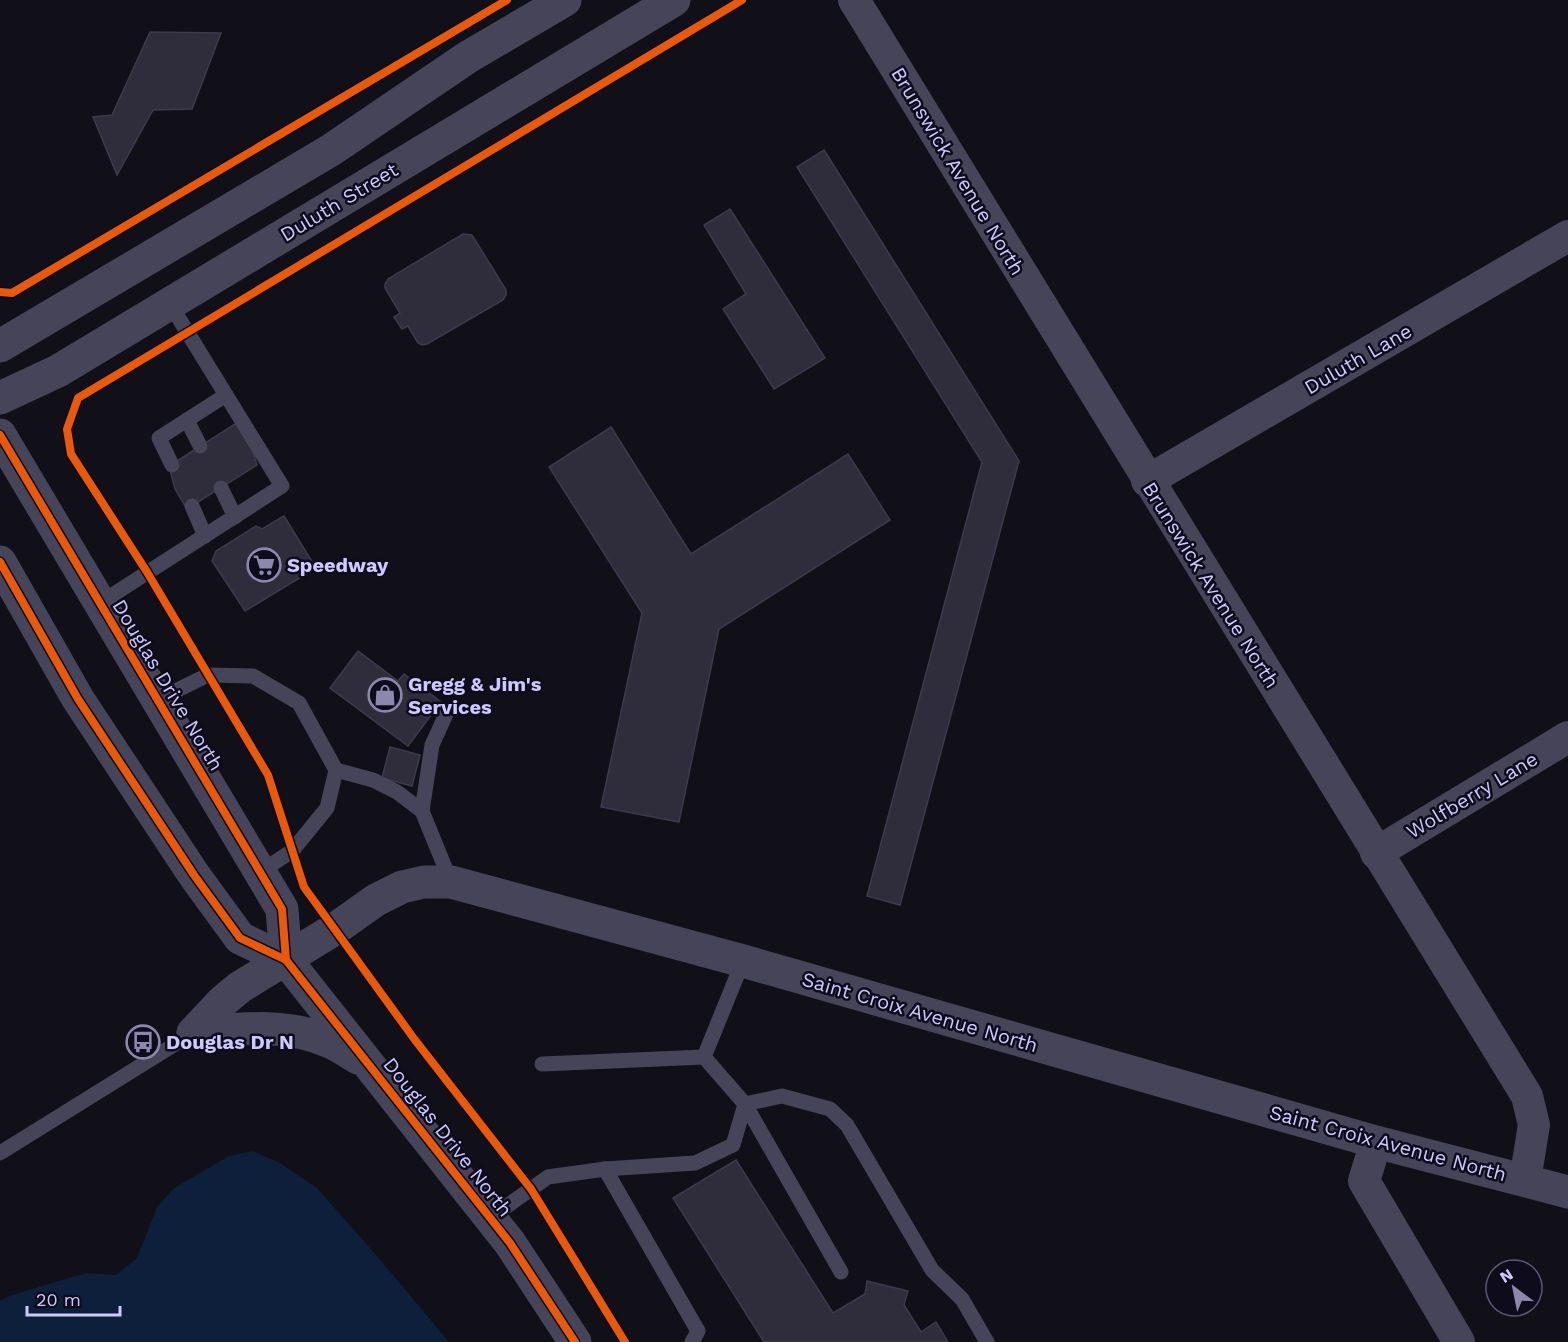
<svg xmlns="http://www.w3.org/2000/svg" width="1568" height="1342" viewBox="0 0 1568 1342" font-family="'Work Sans',sans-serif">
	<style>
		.water { fill: #0d1f3b }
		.building { fill: #2f2c3c; stroke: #3c3a4d; stroke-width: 1.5 }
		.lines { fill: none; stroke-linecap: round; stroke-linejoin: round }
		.service { stroke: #454459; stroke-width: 15 }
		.minor { stroke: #454459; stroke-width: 32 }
		.tertiary { stroke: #454459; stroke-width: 33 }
		.cycleway-casing { stroke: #0e0c1c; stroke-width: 11 }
		.cycleway { stroke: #e8590c; stroke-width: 8 }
		.labels { text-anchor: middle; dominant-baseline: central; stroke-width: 5; stroke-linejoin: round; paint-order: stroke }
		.street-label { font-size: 20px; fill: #cec9fd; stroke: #0e0c1c }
		.poi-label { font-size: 20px; font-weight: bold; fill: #cec9fd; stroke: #0e0c1c; text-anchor: start }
	</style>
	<rect width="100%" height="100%" fill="#111018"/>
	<path class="water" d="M252 1151 280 1163 317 1188 383 1263 449 1342H0V1301L12 1295 86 1273 116 1275 137 1258 157 1207 174 1188 229 1156Z"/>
	<g class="building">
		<path d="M150 32 221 33 192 109 153 110 117 175 93 117 112 115Z"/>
		<path d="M824 150 1019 461 900 905 867 896 982 462 797 167Z"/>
		<path d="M730 209 825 358 774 389 723 309 746 294 704 225Z"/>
		<path d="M463 234 472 235 506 290V295L503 300 427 344 422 345 418 343 408 326 402 329 394 317 400 313 385 288V284L388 279Z"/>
		<path d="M238 422 250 442 257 465 187 509 175 489 169 466Z"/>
		<path d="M611 427 691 554 848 454 890 520 719 629 679 822 601 807 642 613 549 467Z"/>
		<path d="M284 516 316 568 245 611 212 561 216 551 256 526 262 529Z"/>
		<path d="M358 651 398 681 404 674 441 702 408 746 330 688Z"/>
		<path d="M390 747 420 755 412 786 382 778Z"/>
		<path d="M736 1160 833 1313 865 1294 867 1281 908 1291 904 1305 921 1332 936 1322 948 1342H764L673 1198Z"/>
	</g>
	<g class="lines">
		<g class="service">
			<path d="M187 420 200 446"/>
			<path d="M172 465 159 438 226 395"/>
			<path d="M221 488 235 517"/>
			<path d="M192 506 205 536"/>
			<path d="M100 603 282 486 170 304"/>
			<path d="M157 700 208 675 253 676 299 703 336 770 327 808 292 851 260 872"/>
			<path d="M336 770 373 780 397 792 422 811 451 882"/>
			<path d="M422 811 432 745 448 710"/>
			<path d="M704 1057 745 1104 841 1272"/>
			<path d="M542 1064 704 1057 743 961"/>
			<path d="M0 1153 193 1033"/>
			<path d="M605 1169 698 1331 692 1342"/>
			<path d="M490 1218 548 1177 605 1169 695 1163 733 1145 745 1104 782 1096 830 1109 847 1125 932 1270 962 1299 987 1342"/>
		</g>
		<g class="minor">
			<path d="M854 0 1527 1096 1534 1125 1525 1180"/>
			<path d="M1147 481 1568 236"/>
			<path d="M1376 853 1568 737"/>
			<path d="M1376 1142 1364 1181 1459 1342"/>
		</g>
		<g class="tertiary">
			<path d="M0 346 331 150 468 57 565 0"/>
			<path d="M0 398 58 371 674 0"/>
			<path d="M0 435 282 909 286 960"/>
			<path d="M0 562 78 699 194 875 240 938 286 960 510 1243 575 1342"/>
			<path d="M193 1033 222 1002 240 987 335 929 376 900 402 887 424 882H451L743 961 1376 1142 1568 1192"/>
			<path d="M193 1033C239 1029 286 1022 330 1042 340 1046 349 1053 358 1058"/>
		</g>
		<g class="cycleway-casing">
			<g id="cycleway">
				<path d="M0 292 12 293 507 0"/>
				<path d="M0 435 282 909 286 960"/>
				<path d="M0 562 78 699 194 875 240 938 286 960 510 1243 575 1342"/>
				<path d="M625 1342 531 1189 415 1040 304 887 268 775 147 572 71 454 67 429 78 398 742 0"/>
			</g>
		</g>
		<use href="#cycleway" class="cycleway"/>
	</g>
	<defs>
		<g id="supermarket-ring" transform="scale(1.725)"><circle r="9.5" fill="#0e0c1c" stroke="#8c88ad" stroke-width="1.5"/><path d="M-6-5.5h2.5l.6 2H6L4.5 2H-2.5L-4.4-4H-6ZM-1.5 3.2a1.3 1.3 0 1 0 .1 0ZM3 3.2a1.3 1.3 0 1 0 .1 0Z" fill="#8c88ad"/></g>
		<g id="shop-ring" transform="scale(1.725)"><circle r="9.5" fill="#0e0c1c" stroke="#8c88ad" stroke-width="1.5"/><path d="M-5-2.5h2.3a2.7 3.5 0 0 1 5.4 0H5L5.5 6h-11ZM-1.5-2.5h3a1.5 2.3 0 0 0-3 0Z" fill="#8c88ad"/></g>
		<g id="bus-ring" transform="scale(1.725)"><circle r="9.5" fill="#0e0c1c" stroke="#8c88ad" stroke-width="1.5"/><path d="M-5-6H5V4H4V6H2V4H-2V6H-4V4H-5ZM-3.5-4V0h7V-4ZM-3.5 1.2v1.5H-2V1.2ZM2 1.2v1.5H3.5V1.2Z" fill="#8c88ad"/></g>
	</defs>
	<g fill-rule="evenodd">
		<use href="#supermarket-ring" x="264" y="565"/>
		<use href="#shop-ring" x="385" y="695"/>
		<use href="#bus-ring" x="143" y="1042"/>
	</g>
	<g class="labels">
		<g class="street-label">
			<text transform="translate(958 171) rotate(59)">Brunswick Avenue North</text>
			<text transform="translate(339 202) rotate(-31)">Duluth Street</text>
			<text transform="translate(1358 359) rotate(-30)">Duluth Lane</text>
			<text transform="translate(1211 585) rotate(58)">Brunswick Avenue North</text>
			<text transform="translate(168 685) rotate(59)">Douglas Drive North</text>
			<text transform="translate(1472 795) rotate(-31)">Wolfberry Lane</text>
			<text transform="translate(920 1012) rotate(16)">Saint Croix Avenue North</text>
			<text transform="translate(448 1137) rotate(52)">Douglas Drive North</text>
			<text transform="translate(1388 1143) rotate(15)">Saint Croix Avenue North</text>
		</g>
		<g class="poi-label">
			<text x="287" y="565">Speedway</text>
			<text x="408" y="684">Gregg &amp; Jim's<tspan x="408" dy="23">Services</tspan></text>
			<text x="166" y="1042">Douglas Dr N</text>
		</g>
	</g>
	<g transform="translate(1514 1288) rotate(328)"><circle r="28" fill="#0e0c1c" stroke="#5b5876" stroke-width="1.5"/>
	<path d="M0-4.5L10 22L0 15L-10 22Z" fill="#8c88ad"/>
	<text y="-9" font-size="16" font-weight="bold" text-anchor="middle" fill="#cec9fd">N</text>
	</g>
	<path d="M27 1306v9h93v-9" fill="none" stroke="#cec9fd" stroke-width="3"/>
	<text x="36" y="1306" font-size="18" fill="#cec9fd" stroke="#0e0c1c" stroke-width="4.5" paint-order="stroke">20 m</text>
</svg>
